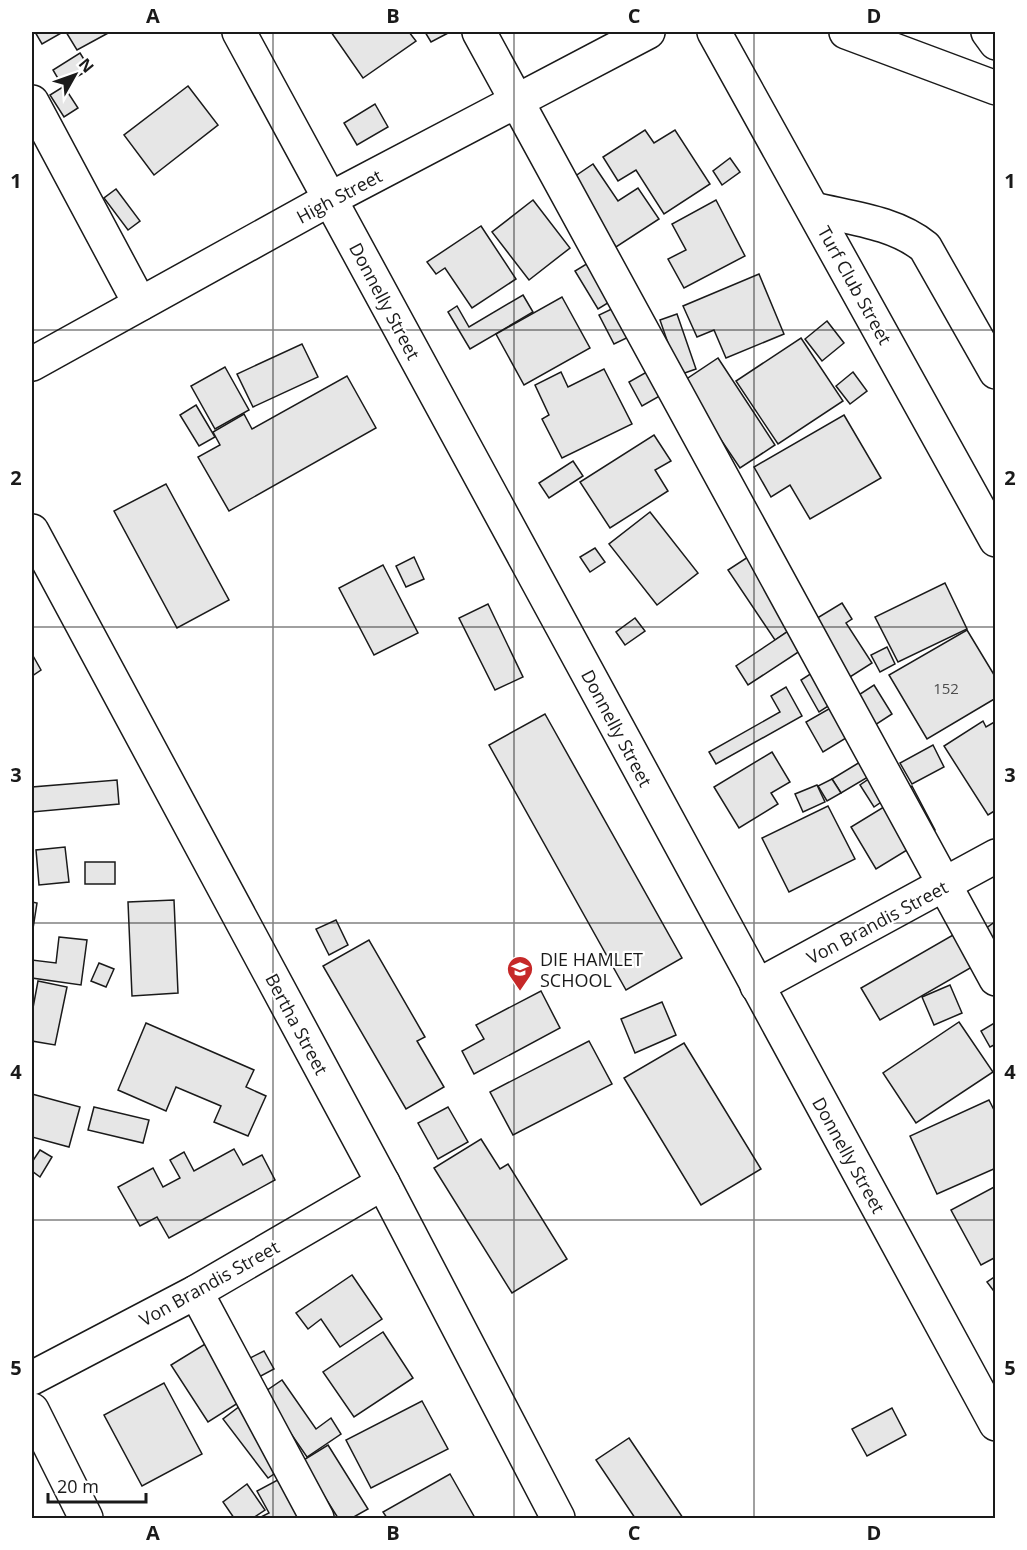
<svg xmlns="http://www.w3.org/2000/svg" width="1027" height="1550" viewBox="0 0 1027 1550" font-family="'Open Sans',sans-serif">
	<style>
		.building { fill: #e6e6e6; stroke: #1a1a1a; stroke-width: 1.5 }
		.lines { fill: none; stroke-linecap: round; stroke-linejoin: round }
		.minor-casing { stroke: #1a1a1a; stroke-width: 36 }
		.major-casing { stroke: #1a1a1a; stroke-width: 36 }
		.minor { stroke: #fff; stroke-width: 33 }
		.major { stroke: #fff; stroke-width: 33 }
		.grid { fill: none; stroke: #1a1a1a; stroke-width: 1.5; stroke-opacity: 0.55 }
		.labels { text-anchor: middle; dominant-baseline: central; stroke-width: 4.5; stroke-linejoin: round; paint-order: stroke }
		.number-label { font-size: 15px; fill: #4d4d4d }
		.street-label { font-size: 18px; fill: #1a1a1a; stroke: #fff }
		.poi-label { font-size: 18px; fill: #1a1a1a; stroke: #fff; text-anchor: start }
		.neatline { fill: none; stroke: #1a1a1a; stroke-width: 2 }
		.grid-label { font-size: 20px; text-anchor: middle; font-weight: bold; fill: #1a1a1a }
	</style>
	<rect width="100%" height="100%" fill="#fff"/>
	<g class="building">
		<path d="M35 32H63L42 44Z"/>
		<path d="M66 32H110L77 50Z"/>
		<path d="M331 32H409L416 41 363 78Z"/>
		<path d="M425 32H450L431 42Z"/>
		<path d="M80 53 90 69 63 85 78 108 64 117 50 95 63 87 53 70Z"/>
		<path d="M188 86 218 125 154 175 124 135Z"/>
		<path d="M375 104 388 127 357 145 344 123Z"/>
		<path d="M645 130 654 143 675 130 710 184 664 214 636 170 618 181 603 157Z"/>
		<path d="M730 158 740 172 722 185 713 171Z"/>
		<path d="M593 164 618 201 638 188 659 219 616 247 571 179Z"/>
		<path d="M116 189 140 221 128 230 104 198Z"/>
		<path d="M533 200 570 248 529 280 492 232Z"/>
		<path d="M716 200 745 256 684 288 668 259 686 250 672 224Z"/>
		<path d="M481 226 516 279 472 308 445 268 436 274 427 262Z"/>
		<path d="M593 260 616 298 598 309 575 271Z"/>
		<path d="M759 274 784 334 726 358 714 330 697 337 683 306Z"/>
		<path d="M523 295 533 312 470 349 448 312 457 306 469 327Z"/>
		<path d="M562 297 590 348 524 385 496 334Z"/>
		<path d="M620 305 635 334 614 344 599 315Z"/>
		<path d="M677 314 696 369 679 375 660 320Z"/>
		<path d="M827 321 844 343 822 361 805 339Z"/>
		<path d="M801 338 843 401 778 444 736 381Z"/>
		<path d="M302 344 318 377 253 407 237 374Z"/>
		<path d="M718 358 775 445 740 468 682 382Z"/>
		<path d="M225 367 249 410 215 429 191 386Z"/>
		<path d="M604 369 632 424 562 458 542 419 549 415 535 385 561 372 568 387Z"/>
		<path d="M652 369 665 393 642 406 629 382Z"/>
		<path d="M853 372 867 391 850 404 836 386Z"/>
		<path d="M347 376 376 428 229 511 198 457 220 445 213 432 244 414 252 429Z"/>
		<path d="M196 405 215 437 199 446 180 415Z"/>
		<path d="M844 415 881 478 810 519 790 485 771 497 754 467Z"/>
		<path d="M654 435 671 461 655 470 668 491 610 528 580 482Z"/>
		<path d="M573 461 583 476 549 498 539 483Z"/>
		<path d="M166 484 229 600 177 628 114 511Z"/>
		<path d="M650 512 698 573 657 605 609 544Z"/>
		<path d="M595 548 605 562 590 572 580 557Z"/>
		<path d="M751 555 798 624 775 640 728 570Z"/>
		<path d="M414 557 424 579 406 587 396 566Z"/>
		<path d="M383 565 418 633 374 655 339 588Z"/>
		<path d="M945 583 967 629 898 662 875 617Z"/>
		<path d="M842 603 852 619 846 623 872 663 850 677 814 620Z"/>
		<path d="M488 604 523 677 495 690 459 618Z"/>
		<path d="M635 618 645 631 625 645 616 632Z"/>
		<path d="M793 628 806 647 748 685 736 666Z"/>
		<path d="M967 630 996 678V698L927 739 889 675Z"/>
		<path d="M887 647 895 664 880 672 871 655Z"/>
		<path d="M32 654 41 670 32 676Z"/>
		<path d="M815 671 833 703 819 712 801 680Z"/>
		<path d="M874 685 892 714 872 727 854 698Z"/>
		<path d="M786 687 802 716 716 764 709 752 780 712 771 696Z"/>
		<path d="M834 706 851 735 823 752 806 722Z"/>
		<path d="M545 714 682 958 626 990 489 745Z"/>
		<path d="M983 721 986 727 996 721V810L988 815 944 746Z"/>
		<path d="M933 745 944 767 912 784 900 763Z"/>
		<path d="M772 752 790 782 771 793 778 804 739 828 714 787Z"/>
		<path d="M860 762 868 777 841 793 832 779Z"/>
		<path d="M873 776 887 798 874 807 860 785Z"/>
		<path d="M832 779 841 793 827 801 818 786Z"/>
		<path d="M117 780 119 804 32 812V787Z"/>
		<path d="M817 785 825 802 803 812 795 794Z"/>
		<path d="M912 786 935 830 925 835 902 791Z"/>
		<path d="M887 805 912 847 876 869 851 827Z"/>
		<path d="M828 806 855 859 789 892 762 838Z"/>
		<path d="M65 847 69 882 39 885 36 850Z"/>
		<rect x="85" y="862" width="30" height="22"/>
		<path d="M174 900 178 993 132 996 128 902Z"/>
		<path d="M32 902 37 903 32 935Z"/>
		<path d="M336 920 348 945 329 955 316 929Z"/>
		<path d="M996 921V951L981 932Z"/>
		<path d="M953 935 972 967 880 1020 861 988Z"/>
		<path d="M59 937 87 940 81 985 32 978V960L56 963Z"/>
		<path d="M369 940 425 1037 417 1041 444 1087 406 1109 323 966Z"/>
		<path d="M99 963 114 969 106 987 91 981Z"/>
		<path d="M38 981 67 987 55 1045 32 1041V1013Z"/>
		<path d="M950 985 962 1013 934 1025 922 997Z"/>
		<path d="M541 991 560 1028 474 1074 462 1051 484 1039 476 1025Z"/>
		<path d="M662 1002 676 1035 635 1053 621 1019Z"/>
		<path d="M959 1022 993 1072 916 1123 883 1073Z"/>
		<path d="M996 1022V1044L990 1047 981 1031Z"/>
		<path d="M146 1023 254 1070 246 1087 266 1096 248 1136 214 1122 221 1106 176 1087 166 1111 118 1090Z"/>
		<path d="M589 1041 612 1084 513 1135 490 1092Z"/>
		<path d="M684 1043 761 1169 701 1205 624 1078Z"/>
		<path d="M32 1094 80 1107 69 1147 32 1137Z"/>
		<path d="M989 1100 996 1114V1168L937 1194 910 1136Z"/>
		<path d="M94 1107 149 1120 143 1143 88 1130Z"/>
		<path d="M448 1107 468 1142 438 1159 418 1123Z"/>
		<path d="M481 1139 500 1169 508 1164 567 1259 512 1293 434 1168Z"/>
		<path d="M234 1149 243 1165 262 1155 275 1180 169 1238 157 1217 140 1226 118 1187 153 1168 163 1187 180 1178 170 1160 184 1152 194 1171Z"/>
		<path d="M40 1150 52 1157 40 1177 32 1171V1162Z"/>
		<path d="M996 1186V1257L981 1265 951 1210Z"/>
		<path d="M352 1275 382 1319 340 1347 321 1319 308 1329 296 1313Z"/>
		<path d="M996 1276V1294L987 1282Z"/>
		<path d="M383 1332 413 1378 354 1417 323 1372Z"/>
		<path d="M210 1341 246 1398 208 1422 171 1365Z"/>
		<path d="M264 1351 274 1369 259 1377 250 1358Z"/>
		<path d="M282 1380 316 1429 331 1418 341 1434 307 1457 263 1393Z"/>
		<path d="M164 1383 202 1454 142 1486 104 1415Z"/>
		<path d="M422 1401 448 1449 371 1488 346 1440Z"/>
		<path d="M240 1406 286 1466 268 1478 223 1419Z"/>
		<path d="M892 1408 906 1435 867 1456 852 1429Z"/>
		<path d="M629 1438 683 1518H635L596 1460Z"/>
		<path d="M328 1445 368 1509 352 1518H338L302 1461Z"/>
		<path d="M450 1474 475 1518H387L383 1512Z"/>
		<path d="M287 1475 311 1518H259L269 1513 257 1491Z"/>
		<path d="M247 1484 265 1510 253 1518H234L223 1502Z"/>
	</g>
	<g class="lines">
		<g class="minor-casing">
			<g id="minor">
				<path d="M239 32 996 1424"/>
				<path d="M479 32 996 979"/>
				<path d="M846 32 996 88"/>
				<path d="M988 32 996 43"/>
				<path d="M32 102 140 304"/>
				<path d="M813 209C850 218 894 222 925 247L996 372"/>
				<path d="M32 364 330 199 648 32"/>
				<path d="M32 531 383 1183 558 1518"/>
				<path d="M757 986 996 856"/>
				<path d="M196 1292 317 1518"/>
				<path d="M32 1378 196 1292 383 1183"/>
				<path d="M32 1410 86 1518"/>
			</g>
		</g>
		<g class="major-casing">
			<path id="major" d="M714 32 996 540"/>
		</g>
		<use href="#minor" class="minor"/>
		<use href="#major" class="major"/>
	</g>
	<path class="grid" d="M273 32V1518M514 32V1518M754 32V1518M32 330H996M32 627H996M32 923H996M32 1220H996"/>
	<defs>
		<g id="school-pin" transform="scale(1.35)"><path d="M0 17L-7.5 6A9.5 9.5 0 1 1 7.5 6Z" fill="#c62828" stroke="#fff"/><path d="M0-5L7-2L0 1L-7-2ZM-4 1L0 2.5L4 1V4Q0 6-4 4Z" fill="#fff"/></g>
	</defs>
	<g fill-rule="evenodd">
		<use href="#school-pin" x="520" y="969"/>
	</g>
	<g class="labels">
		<g class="number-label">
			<text x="946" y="688">152</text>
		</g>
		<g class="street-label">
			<text transform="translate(339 196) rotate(-28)">High Street</text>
			<text transform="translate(855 285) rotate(61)">Turf Club Street</text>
			<text transform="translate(385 301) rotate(62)">Donnelly Street</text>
			<text transform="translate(617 728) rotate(62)">Donnelly Street</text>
			<text transform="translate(877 922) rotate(-28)">Von Brandis Street</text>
			<text transform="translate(297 1024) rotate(62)">Bertha Street</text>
			<text transform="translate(849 1155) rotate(61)">Donnelly Street</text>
			<text transform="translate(209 1283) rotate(-29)">Von Brandis Street</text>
		</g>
		<g class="poi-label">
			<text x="540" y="959">DIE HAMLET<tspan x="540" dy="21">SCHOOL</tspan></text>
		</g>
	</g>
	<rect width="1027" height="1550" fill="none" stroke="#ffffff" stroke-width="66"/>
	<g transform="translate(75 75) rotate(50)" stroke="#ffffff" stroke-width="4.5" paint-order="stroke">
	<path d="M0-4.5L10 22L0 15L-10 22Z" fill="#1a1a1a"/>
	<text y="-9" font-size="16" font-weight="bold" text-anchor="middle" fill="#1a1a1a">N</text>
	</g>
	<path d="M48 1493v9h98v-9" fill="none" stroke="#1a1a1a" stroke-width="3"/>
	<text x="57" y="1493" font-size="18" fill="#1a1a1a" stroke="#ffffff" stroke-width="4.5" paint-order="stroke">20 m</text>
	<rect x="33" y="33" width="961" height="1484" class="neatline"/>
	<g class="grid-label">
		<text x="153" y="23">A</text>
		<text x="393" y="23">B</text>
		<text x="634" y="23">C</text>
		<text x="874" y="23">D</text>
		<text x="16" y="188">1</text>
		<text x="1010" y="188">1</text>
		<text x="16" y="485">2</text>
		<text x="1010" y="485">2</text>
		<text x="16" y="782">3</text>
		<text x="1010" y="782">3</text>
		<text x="16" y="1079">4</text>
		<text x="1010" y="1079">4</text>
		<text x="16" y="1375">5</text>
		<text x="1010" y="1375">5</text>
		<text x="153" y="1540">A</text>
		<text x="393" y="1540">B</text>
		<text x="634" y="1540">C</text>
		<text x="874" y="1540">D</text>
	</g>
</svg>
